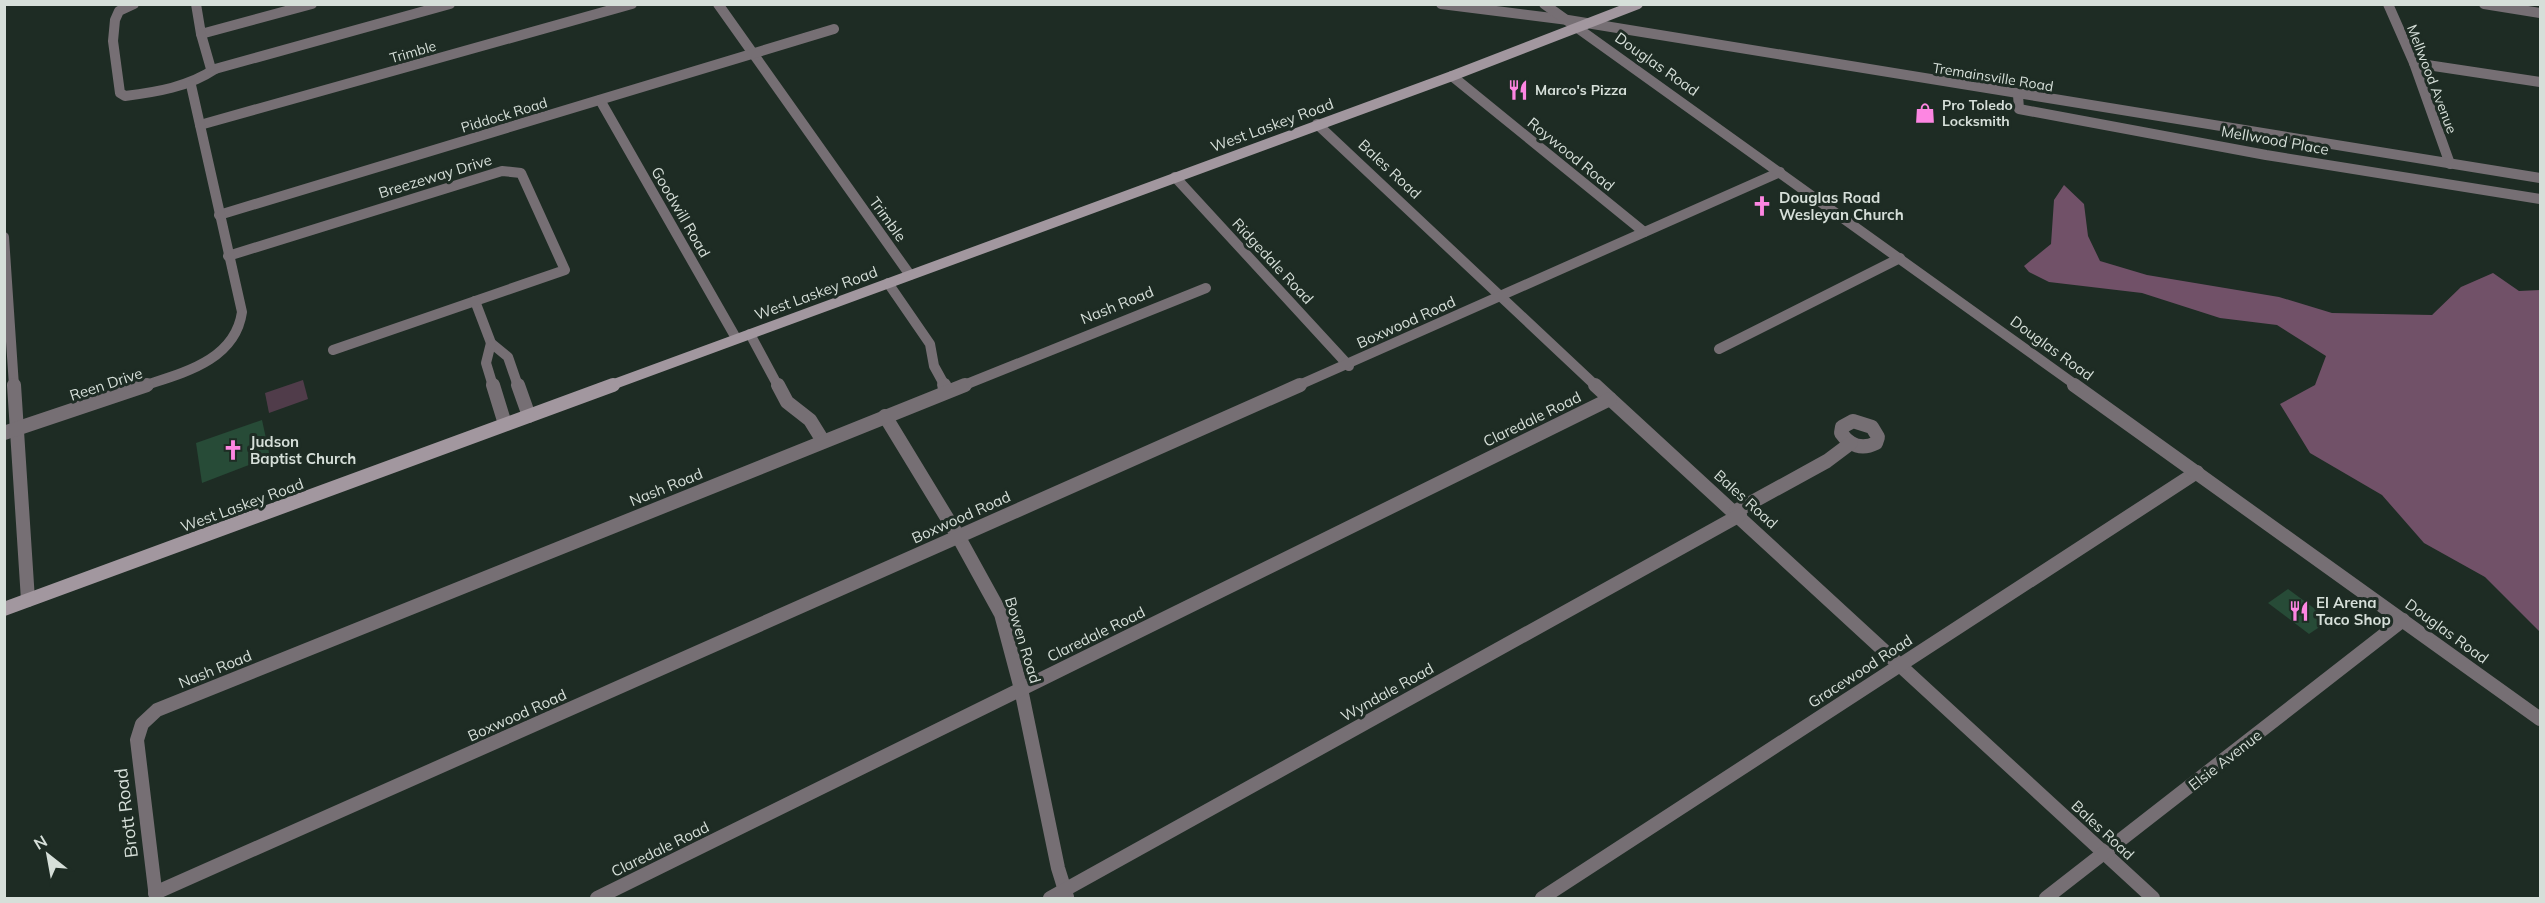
<svg xmlns="http://www.w3.org/2000/svg" width="2545" height="903" viewBox="0 0 2545 903" font-family="Mulish,sans-serif">
	<style>
		.green { fill: #503c4a }
		.forest { fill: #715168 }
		.building { fill: #274b37 }
		.lines { fill: none; stroke-linecap: round; stroke-linejoin: round }
		.minor-far1 { stroke: #766f74; stroke-width: 10 }
		.minor { stroke: #766f74; stroke-width: 14 }
		.tertiary-far1 { stroke: #766f74; stroke-width: 10 }
		.tertiary { stroke: #766f74; stroke-width: 14 }
		.secondary-far1 { stroke: #a2979f; stroke-width: 10 }
		.secondary { stroke: #a2979f; stroke-width: 14 }
		.labels { text-anchor: middle; dominant-baseline: central; stroke-width: 6; stroke-linejoin: round; paint-order: stroke }
		.far-street-label { font-size: 14px; fill: #d6dfd9; stroke: #1e2c24 }
		.far-poi-label { font-size: 14px; font-weight: bold; fill: #d6dfd9; stroke: #1e2c24; text-anchor: start }
		.street-label { font-size: 15px; fill: #d6dfd9; stroke: #1e2c24 }
		.poi-label { font-size: 15px; font-weight: bold; fill: #d6dfd9; stroke: #1e2c24; text-anchor: start }
		.near-street-label { font-size: 18px; fill: #d6dfd9; stroke: #1e2c24 }
	</style>
	<rect width="100%" height="100%" fill="#1e2c24"/>
	<path class="green" d="M303 380 308 399 269 413 265 393Z"/>
	<path class="forest" d="M2064 185 2084 204 2088 236 2100 261 2147 275 2279 297 2332 313 2432 315 2461 287 2493 273 2519 291 2540 290V632L2485 577 2424 543 2382 495 2310 453 2280 404 2315 385 2326 356 2277 325 2220 318 2142 293 2049 282 2029 272 2024 266 2051 244 2054 200Z"/>
	<g class="building">
		<path d="M262 420 270 457 202 483 196 443Z"/>
		<path d="M2288 589 2330 620 2309 634 2268 603Z"/>
	</g>
	<g class="lines">
		<g class="minor-far1">
			<path d="M134 4 119 11 115 20 113 41 120 93 125 96C157 92 188 87 215 69"/>
			<path d="M196 4 201 34 312 4"/>
			<path d="M718 4 910 275"/>
			<path d="M2388 4 2414 63 2450 164"/>
			<path d="M2484 4 2540 13"/>
			<path d="M201 34 211 69H215L450 4"/>
			<path d="M2414 63 2540 82"/>
			<path d="M1452 76 1644 232"/>
			<path d="M2018 95 2019 109 2266 155 2540 199"/>
			<path d="M600 100 736 338"/>
			<path d="M1317 124 1596 386"/>
			<path d="M200 125 632 4"/>
			<path d="M1175 177 1349 366"/>
			<path d="M219 215 834 29"/>
			<path d="M4 237 14 386"/>
			<path d="M228 256 502 171 521 173 565 270 333 350"/>
			<path d="M888 283 930 344 934 366 945 386"/>
			<path d="M475 301 491 343 508 357 518 386"/>
			<path d="M750 334 778 386"/>
			<path d="M491 343 486 363 493 386"/>
			<path d="M1719 349 1900 258"/>
			<path d="M143 386C182 373 235 361 242 312L191 85"/>
			<path d="M962 386 1206 288"/>
			<path d="M1297 386 1780 172"/>
		</g>
		<g class="minor">
			<path d="M14 385 28 600"/>
			<path d="M493 385 505 424"/>
			<path d="M518 385 529 416"/>
			<path d="M778 385 787 402 810 420 823 441"/>
			<path d="M944 385 947 391"/>
			<path d="M1595 385 2153 898"/>
			<path d="M885 416 958 536 1001 614 1021 689 1058 868 1067 897"/>
			<path d="M1853 421 1872 427 1878 437 1876 443C1862 450 1850 446 1841 433L1842 427Z"/>
			<path d="M4 433 147 385"/>
			<path d="M1736 511 1827 461 1851 443"/>
			<path d="M155 893 1300 385"/>
			<path d="M156 898 137 740 142 724 157 710 965 385"/>
			<path d="M597 898 1610 399"/>
			<path d="M1050 898 1740 515"/>
			<path d="M1542 898 2197 472"/>
			<path d="M2046 898 2403 620"/>
		</g>
		<g class="tertiary-far1">
			<path d="M1441 4 1568 20 2540 178"/>
			<path d="M1544 4 2077 386"/>
		</g>
		<path class="tertiary" d="M2074 385 2540 719"/>
		<path class="secondary-far1" d="M609 386 1452 76 1638 4"/>
		<path class="secondary" d="M4 609 613 385"/>
	</g>
	<defs>
		<g id="restaurant-bare" transform="scale(1.62)"><path d="M-5-6h1v4h1v-4h1v4h1v-4h1v5L-1.5 .5V6h-2V.5L-5-1ZM5-6V6H3V1.5H1.5Q1.5-4 5-6Z" fill="#fd86e2" stroke="#1e2c24" stroke-width="2.5" paint-order="stroke"/></g>
		<g id="shop-bare" transform="scale(1.62)"><path d="M-5-2.5h2.3a2.7 3.5 0 0 1 5.4 0H5L5.5 6h-11ZM-1.5-2.5h3a1.5 2.3 0 0 0-3 0Z" fill="#fd86e2" stroke="#1e2c24" stroke-width="2.5" paint-order="stroke"/></g>
		<g id="church-bare" transform="scale(1.62)"><path d="M-1.2-6h2.4v3.5h3.3v2.4h-3.3V6h-2.4V-.1h-3.3v-2.4h3.3Z" fill="#fd86e2" stroke="#1e2c24" stroke-width="2.5" paint-order="stroke"/></g>
	</defs>
	<g fill-rule="evenodd">
		<use href="#restaurant-bare" x="1518" y="90"/>
		<use href="#shop-bare" x="1925" y="113"/>
		<use href="#church-bare" x="1762" y="206"/>
		<use href="#church-bare" x="233" y="450"/>
		<use href="#restaurant-bare" x="2299" y="611"/>
	</g>
	<g class="labels">
		<g class="far-street-label">
			<text transform="translate(413 52) rotate(-16)">Trimble</text>
			<text transform="translate(1993 77) rotate(9)">Tremainsville Road</text>
			<text transform="translate(2432 79) rotate(69)">Mellwood Avenue</text>
			<text transform="translate(504 115) rotate(-17)">Piddock Road</text>
		</g>
		<g class="far-poi-label">
			<text x="1535" y="90">Marco's Pizza</text>
			<text x="1942" y="105">Pro Toledo<tspan x="1942" dy="16">Locksmith</tspan></text>
		</g>
		<g class="street-label">
			<text transform="translate(1657 64) rotate(35)">Douglas Road</text>
			<text transform="translate(1272 125) rotate(-20)">West Laskey Road</text>
			<text transform="translate(2275 140) rotate(10)">Mellwood Place</text>
			<text transform="translate(1571 154) rotate(39)">Roywood Road</text>
			<text transform="translate(1390 169) rotate(43)">Bales Road</text>
			<text transform="translate(435 176) rotate(-17)">Breezeway Drive</text>
			<text transform="translate(681 212) rotate(60)">Goodwill Road</text>
			<text transform="translate(888 219) rotate(54)">Trimble</text>
			<text transform="translate(1273 261) rotate(47)">Ridgedale Road</text>
			<text transform="translate(816 293) rotate(-20)">West Laskey Road</text>
			<text transform="translate(1117 305) rotate(-22)">Nash Road</text>
			<text transform="translate(1406 322) rotate(-24)">Boxwood Road</text>
			<text transform="translate(2052 348) rotate(36)">Douglas Road</text>
			<text transform="translate(106 384) rotate(-18)">Reen Drive</text>
			<text transform="translate(1532 419) rotate(-26)">Claredale Road</text>
			<text transform="translate(666 487) rotate(-22)">Nash Road</text>
			<text transform="translate(1746 499) rotate(42)">Bales Road</text>
			<text transform="translate(242 505) rotate(-20)">West Laskey Road</text>
			<text transform="translate(961 517) rotate(-24)">Boxwood Road</text>
			<text transform="translate(2447 631) rotate(36)">Douglas Road</text>
			<text transform="translate(1096 634) rotate(-26)">Claredale Road</text>
			<text transform="translate(1023 640) rotate(73)">Bowen Road</text>
			<text transform="translate(215 669) rotate(-22)">Nash Road</text>
			<text transform="translate(1860 671) rotate(-33)">Gracewood Road</text>
			<text transform="translate(1387 692) rotate(-29)">Wyndale Road</text>
			<text transform="translate(517 715) rotate(-24)">Boxwood Road</text>
			<text transform="translate(2225 760) rotate(-38)">Elsie Avenue</text>
			<text transform="translate(2103 830) rotate(43)">Bales Road</text>
			<text transform="translate(660 849) rotate(-26)">Claredale Road</text>
		</g>
		<g class="poi-label">
			<text x="1779" y="197">Douglas Road<tspan x="1779" dy="17">Wesleyan Church</tspan></text>
			<text x="250" y="441">Judson<tspan x="250" dy="17">Baptist Church</tspan></text>
			<text x="2316" y="602">El Arena<tspan x="2316" dy="17">Taco Shop</tspan></text>
		</g>
		<g class="near-street-label">
			<text transform="translate(126 813) rotate(-97)">Brott Road</text>
		</g>
	</g>
	<rect width="2545" height="903" fill="none" stroke="#d6dfd9" stroke-width="12"/>
	<g transform="translate(48 855) rotate(329)" stroke="#1e2c24" stroke-width="4.5" paint-order="stroke">
	<path d="M0-4.5L10 22L0 15L-10 22Z" fill="#d6dfd9"/>
	<text y="-9" font-size="16" font-weight="bold" text-anchor="middle" fill="#d6dfd9">N</text>
	</g>
</svg>
